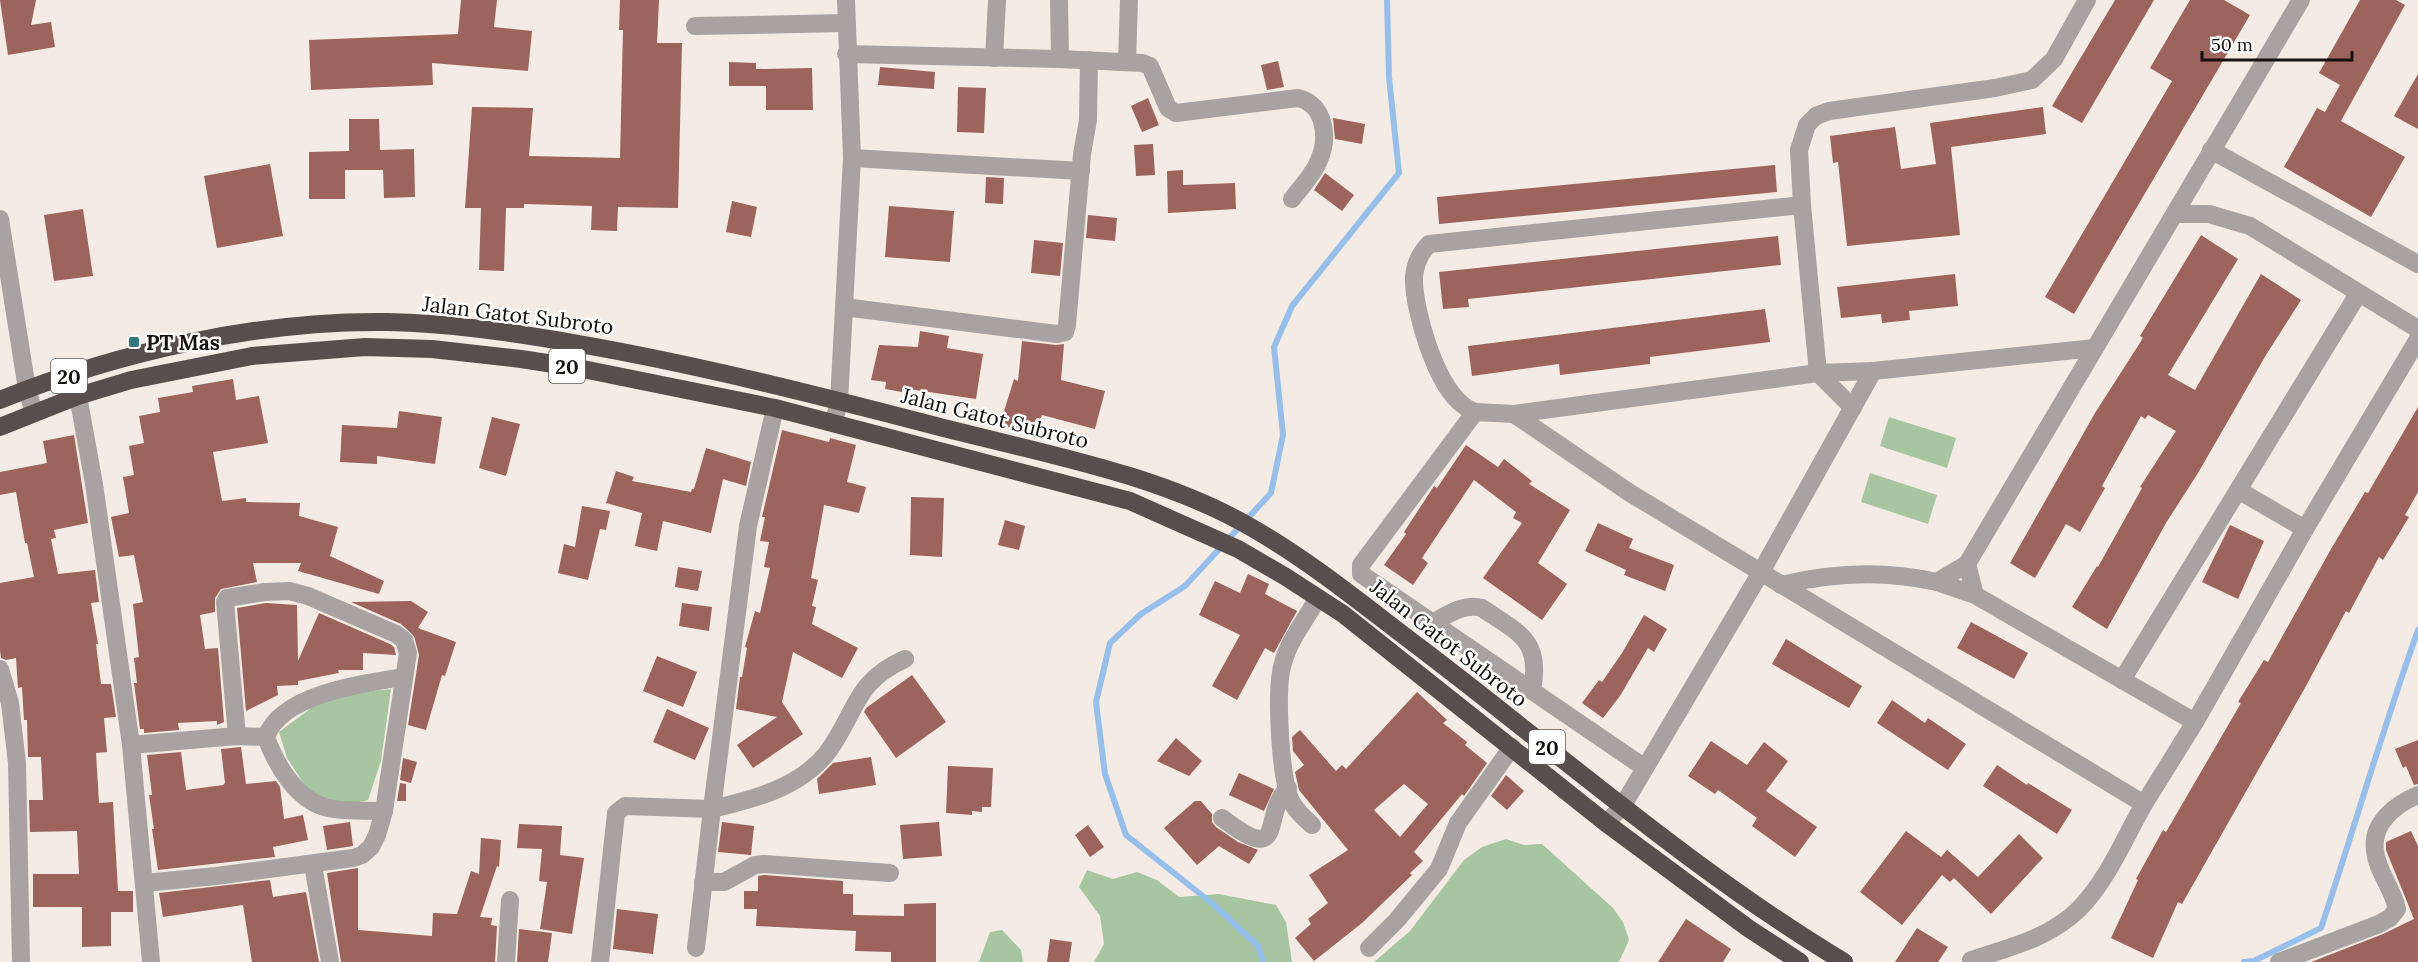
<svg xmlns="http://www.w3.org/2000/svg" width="2418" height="962" viewBox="0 0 2418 962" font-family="Lora,serif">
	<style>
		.green { fill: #a6c5a0 }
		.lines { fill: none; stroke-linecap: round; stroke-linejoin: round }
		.stream { stroke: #97bfeb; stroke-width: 6 }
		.building { fill: #9d635d; fill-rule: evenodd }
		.minor { stroke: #a8a2a2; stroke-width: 18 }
		.highway { stroke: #594e4e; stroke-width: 18 }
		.poi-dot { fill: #307a7f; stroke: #fff; stroke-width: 2 }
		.labels { text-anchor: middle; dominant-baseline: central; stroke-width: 5; stroke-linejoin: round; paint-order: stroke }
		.shield { fill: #fff; stroke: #5a5857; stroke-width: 1.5 }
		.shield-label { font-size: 20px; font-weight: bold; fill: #14110f }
		.street-label { font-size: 21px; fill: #14110f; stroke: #fff }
		.poi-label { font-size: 21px; font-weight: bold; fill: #14110f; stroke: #fff; text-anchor: start }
	</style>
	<rect width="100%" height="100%" fill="#f4ece4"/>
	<g class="green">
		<path d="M1889 417 1956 438 1947 468 1880 446Z"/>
		<path d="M1870 473 1937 495 1928 524 1861 502Z"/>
		<path d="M391 689 381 761 368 800 346 805 315 801 287 758 279 732 318 703 346 694Z"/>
		<path d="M1506 839 1524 845 1542 844 1613 908 1623 922 1629 940 1619 962H1374L1410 931 1464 860 1482 847Z"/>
		<path d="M1087 870 1113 879 1137 872 1157 880 1179 897 1219 894 1276 905 1286 922 1292 962H1094L1104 944 1100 916 1079 887Z"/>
		<path d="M1002 930 1021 950 1023 962H979L990 932Z"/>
	</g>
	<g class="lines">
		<g class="stream">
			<path d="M1263 962 1258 946 1213 904 1126 835 1105 774 1096 702 1110 643 1141 614 1185 586 1271 493 1283 435 1274 347 1292 306 1399 173 1389 77 1387 0"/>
			<path d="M2244 962 2254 961 2321 928C2354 829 2383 728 2418 630"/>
		</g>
	</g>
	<g class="building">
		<path d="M0 0H36L31 25 51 22 55 47 8 55Z"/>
		<path d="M461 0H497L494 27 532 31 528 71 432 63 433 85 311 90 309 40 458 34Z"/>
		<path d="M620 0H659L657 43H682L678 208 618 207 617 231 591 230 592 206 524 204V208H506L504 271 479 270 481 208H465L472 107 533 108 529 156 620 158 623 30H619Z"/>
		<path d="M2115 0H2154L2082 123 2052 106Z"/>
		<path d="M2190 0H2224L2250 15 2074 314 2045 297 2172 81 2150 68Z"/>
		<path d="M2360 0H2396L2405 5 2341 121 2405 157 2371 217 2284 167 2317 108 2325 112 2340 85 2319 73Z"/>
		<path d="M1278 61 1284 87 1267 90 1261 65Z"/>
		<path d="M729 62 756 63V69L812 68 813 110H766V86H729Z"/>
		<path d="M880 67 935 72 934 89 878 85Z"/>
		<path d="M2418 74V129L2394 116Z"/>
		<path d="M958 87 986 88 984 133 957 132Z"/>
		<path d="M1148 98 1159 125 1142 132 1131 106Z"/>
		<path d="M2043 107 2046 134 1951 147 1960 235 1847 246 1838 162 1833 163 1830 136 1895 127 1901 169 1936 164 1930 123Z"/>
		<path d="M1333 118 1365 124 1362 144 1335 139Z"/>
		<path d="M349 119H379L380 150 414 149 415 197 384 198 383 170H345V199H309V152L349 151Z"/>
		<path d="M1153 144 1155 175 1136 176 1134 145Z"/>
		<path d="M270 164 283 236 217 248 204 176Z"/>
		<path d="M1775 165 1777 192 1439 224 1437 197Z"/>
		<path d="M1183 170V185L1235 183 1236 209 1168 213 1167 171Z"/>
		<path d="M1325 173 1354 195 1342 211 1314 190Z"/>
		<path d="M986 177 1004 178 1003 204 985 203Z"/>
		<path d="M732 201 757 207 751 237 726 232Z"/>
		<path d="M889 206 954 211 950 262 885 257Z"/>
		<path d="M83 209 93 276 54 281 44 215Z"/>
		<path d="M1088 215 1117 218 1115 241 1086 238Z"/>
		<path d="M2201 235 2238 259 2168 375 2195 390 2261 274 2301 300 2266 355 2198 473 2166 523 2107 629 2072 607 2097 566 2098 567 2142 488 2140 487 2176 431 2148 415 2145 419 2141 416 2102 486 2105 488 2080 532 2066 524 2035 578 2010 563 2095 413 2143 338 2140 336Z"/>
		<path d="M1778 236 1781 265 1468 299 1469 307 1443 309 1439 272Z"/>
		<path d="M1034 240 1063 243 1060 276 1031 273Z"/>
		<path d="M1955 274 1958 306 1909 311 1910 320 1882 323 1881 314 1841 318 1837 287Z"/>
		<path d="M1765 309 1770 342 1650 357V364L1560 375 1559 364 1472 376 1468 346Z"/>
		<path d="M920 331 949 336 947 348 983 354 976 399 902 388V392L885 389 886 382 871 380 879 345 918 347Z"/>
		<path d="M1022 341 1056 345 1064 344 1061 380 1105 391 1095 429 1042 415 1035 435 1000 424 1014 379 1018 381Z"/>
		<path d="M233 379 236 400 259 396 268 443 213 452 222 501 246 498V502L300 503 299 516 338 527 330 556 384 581 379 594 298 571 301 563H253L257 582 221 589 215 598V612L200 615 205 649 218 648 224 722 217 725V721L178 723 179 730 144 733V729H140L134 683H137L134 658 139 657 133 604 143 602 134 555 119 557 111 517 129 513 123 477 134 475 129 446 144 443 139 416 160 412 158 398 193 392 192 386Z"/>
		<path d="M2418 407V492L2405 515 2409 517 2383 560 2379 557 2349 613 2346 611 2306 686 2182 904 2178 902 2153 958 2111 938 2138 880 2136 879 2163 830 2166 832 2241 703 2238 702 2264 660 2268 662 2331 549 2365 492 2368 493Z"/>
		<path d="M399 411 442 417 435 464 377 456V464L340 462 342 425 397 428Z"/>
		<path d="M492 417 520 424 506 476 479 468Z"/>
		<path d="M782 430 829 442 830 438 856 445 847 482 866 487 859 513 824 505 811 578 818 580 812 606 816 607 812 624 858 648 842 678 793 652 782 702 803 734 753 768 737 745 777 717 736 709 740 677H742L747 648 745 647 755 611 760 613 770 568 764 567 769 542 760 541 765 517H762Z"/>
		<path d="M74 435 88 523 54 530 56 538 51 539 58 574 95 570 99 602 91 603 98 644H96L101 684H111L116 717 104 718 107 752 96 753 99 803 113 802 118 891H133V912H111V946L82 947V907H33V874H79L77 831 30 832 29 800H43L41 757H28L27 720H24L22 687 18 688 16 658 6 660 1 658 0 650V583L34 577 27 543H25L16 492 0 495V472L47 463 43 441Z"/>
		<path d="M1466 445 1498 467 1504 459 1532 481 1529 484 1570 510 1538 563 1567 584 1542 620 1483 578 1522 523 1513 518 1516 512 1474 480 1422 558 1428 563 1413 585 1384 565 1406 534 1404 532 1434 486 1437 488Z"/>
		<path d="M706 448 751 462 746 486 723 479 711 533 663 521 657 551 635 546 642 513 606 503 616 471 634 477 632 481 691 492 692 489H694Z"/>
		<path d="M911 497 944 498 942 557 910 555Z"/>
		<path d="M582 506 610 511 606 530 600 529 588 580 558 573 564 544 575 547Z"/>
		<path d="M1005 520 1025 526 1019 550 998 545Z"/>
		<path d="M1598 523 1633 539 1629 548 1674 565 1665 591 1624 575 1626 570 1585 551Z"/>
		<path d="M2230 525 2264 541 2238 599 2202 582Z"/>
		<path d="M678 567 702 571 698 591 675 587Z"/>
		<path d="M1248 574 1269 584 1265 594 1297 611 1274 653 1265 648 1237 700 1212 686 1240 635 1199 615 1215 581 1240 593Z"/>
		<path d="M411 601 428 612 418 628 456 642 445 676 442 675 426 730 408 725 419 655 414 636 401 624 351 602Z"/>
		<path d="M266 603 297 605 298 661 319 613 390 644 394 647 396 655 363 653V670H338L339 673 298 681V685L277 686 278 695 246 711 237 608Z"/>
		<path d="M682 603 712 607 709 631 679 626Z"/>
		<path d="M1644 615 1667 629 1654 652 1648 648 1620 696 1603 718 1582 703 1599 680 1602 682 1622 653Z"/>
		<path d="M1971 622 2028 653 2014 679 1957 648Z"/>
		<path d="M1786 639 1862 686 1849 708 1772 664Z"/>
		<path d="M657 656 697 672 683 707 643 691Z"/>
		<path d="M912 675 946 722 896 758 864 712 866 708Z"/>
		<path d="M1417 692 1447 720 1443 723 1467 742 1465 745 1487 763 1464 796 1462 794 1414 852 1423 861 1410 873 1412 875 1362 923 1314 961 1295 938 1311 924 1308 919 1328 903 1309 875 1348 850 1299 790 1295 772 1304 765 1293 751 1292 737 1300 730 1336 771 1342 765 1346 769ZM1404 784 1428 804 1400 837 1374 810Z"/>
		<path d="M1892 700 1925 723 1928 718 1966 744 1948 770 1877 723Z"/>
		<path d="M667 709 709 728 695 760 653 742Z"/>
		<path d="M1176 738 1202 761 1189 776 1157 761Z"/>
		<path d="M2418 740V784L2414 785 2406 766 2403 768 2395 749Z"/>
		<path d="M1711 741 1747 765 1764 742 1788 761 1766 791 1817 827 1795 857 1752 826 1757 818 1718 790 1715 794 1688 776Z"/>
		<path d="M241 747 246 784 276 781 280 787 284 819 303 815 308 840 273 847 275 857 158 870 152 829H154L149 795H152L147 755 181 752 186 790 223 785 225 783 221 749Z"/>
		<path d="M871 757 876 785 819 794 817 779 833 763Z"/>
		<path d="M403 758 417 762 411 783 400 780Z"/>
		<path d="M1997 765 2027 785 2028 783 2072 810 2057 834 1983 786Z"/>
		<path d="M948 766 993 768 991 807H982V812L972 811V815L946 813Z"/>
		<path d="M1239 773 1274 789 1264 811 1229 795Z"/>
		<path d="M1506 775 1524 791 1507 810 1491 796Z"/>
		<path d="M400 783 406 784V801H397Z"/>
		<path d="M1195 801H1201L1212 814V822L1216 827 1238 842 1258 850 1249 864 1219 846 1197 865 1164 828Z"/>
		<path d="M350 822 353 846 327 850 323 826Z"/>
		<path d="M722 822 754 826 751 855 718 852Z"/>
		<path d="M939 822 942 856 903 859 900 825Z"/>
		<path d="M519 824 562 826 560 855 584 858 572 934 540 929 547 882 539 881 542 849 517 848Z"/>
		<path d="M1088 825 1104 847 1090 857 1075 835Z"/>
		<path d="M1906 831 1941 857 1947 850 1978 877 2019 834 2043 858 1991 914 1954 878 1950 882 1942 875 1902 925 1860 892Z"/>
		<path d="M2411 831 2418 846V962H2311L2383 934 2414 919 2386 850V842Z"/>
		<path d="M481 838 501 840 499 867 497 866 480 917 492 918 491 925 497 926 495 962H341L327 873 358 868V930L432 936 433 913 457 914 471 871 479 874Z"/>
		<path d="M764 875 843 881V894H853V915L904 916V904L936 903V962H891V952L855 951 856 931 756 926 757 909H744V891H758V876Z"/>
		<path d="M270 880 273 897 306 892 319 962H252L243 905 163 917 159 893Z"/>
		<path d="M617 909 658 914 653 954 613 949Z"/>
		<path d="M1686 919 1731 949 1723 962H1658Z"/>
		<path d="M1917 928 1948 947 1938 962H1895Z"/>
		<path d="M519 929 552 933 548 962H517Z"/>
		<path d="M1050 939 1072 942 1069 962H1047Z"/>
	</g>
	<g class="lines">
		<g class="minor">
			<path d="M1059 0 1060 59"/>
			<path d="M695 26 846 23"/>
			<path d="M846 54 1060 59 1142 63 1150 66 1168 108 1176 113 1298 98C1325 104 1329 138 1319 160 1314 174 1301 187 1292 199"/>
			<path d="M994 58 997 0"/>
			<path d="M1127 62 1129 0"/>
			<path d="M2211 150 2418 264"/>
			<path d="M852 158 1081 171"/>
			<path d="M2175 214H2209L2250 226 2418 329"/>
			<path d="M0 219 27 389 34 413"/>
			<path d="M844 307 1057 334 1065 332 1067 325 1082 154 1088 120 1089 60"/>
			<path d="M78 396 94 484 131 745 151 962"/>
			<path d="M1853 408 1818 373 1802 205 1799 150 1807 125 1816 116 1829 111 1995 88 2032 80 2054 59 2087 0"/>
			<path d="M1475 412C1471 410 1466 408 1463 405 1436 386 1413 309 1414 277 1415 264 1420 253 1429 244L1802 205"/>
			<path d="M1514 414 1818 373 1873 371 2095 348 2301 0"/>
			<path d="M834 422 839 401 852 158 846 0"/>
			<path d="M2238 490 2305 529"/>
			<path d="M1937 582 1975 595 1967 564"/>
			<path d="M1781 585C1834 572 1884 570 1937 582L1967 564 2095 348"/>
			<path d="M1975 595 2195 722 2305 529 2418 339"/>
			<path d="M1434 622C1449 614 1464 603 1482 608 1518 633 1542 639 1532 690"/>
			<path d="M0 669 10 703 17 763 21 962"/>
			<path d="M2122 680 2358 294"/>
			<path d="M131 745 237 736 266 737"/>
			<path d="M1645 768 1361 574V565L1475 412 1514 414 1630 493 2144 804C2124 839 2107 881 2079 909 2050 938 2008 948 1971 960"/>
			<path d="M2144 804 2195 722"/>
			<path d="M384 811C366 810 346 812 328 808 297 801 276 765 266 737 281 694 364 683 404 677"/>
			<path d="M1222 818C1288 868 1260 816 1288 788"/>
			<path d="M1606 823 1622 807 1761 572 1873 371"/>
			<path d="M1312 825C1304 818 1296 811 1291 801 1280 777 1275 688 1283 663 1289 640 1306 619 1318 598"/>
			<path d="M313 865 330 962"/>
			<path d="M703 882H724L755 865 764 864 890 873"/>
			<path d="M145 883 216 876 353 858 362 855 371 847 377 835 384 811 408 653 404 640 396 634 308 596 289 591 265 592 227 598 225 602 237 736"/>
			<path d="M696 948 712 809C754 799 799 788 827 753 857 713 853 682 905 659"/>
			<path d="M1369 948 1397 920 1439 869 1458 823 1512 747"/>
			<path d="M506 962 510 900"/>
			<path d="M600 962 616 813 625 806 712 809 748 526 775 408"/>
			<path d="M2279 962 2379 924 2390 918 2397 909C2393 889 2377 871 2375 851 2371 823 2396 804 2418 795"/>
		</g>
		<g class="highway">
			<path d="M0 400C118 352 260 320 387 322 451 323 515 333 579 344 699 365 817 395 936 426 1040 453 1161 474 1254 529 1313 563 1366 607 1419 647 1560 754 1693 871 1844 962"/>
			<path d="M0 427 78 396 131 380 252 356 365 347 432 349 521 359 573 367 775 408 1130 501 1238 549 1286 577 1343 614 1606 823 1748 928 1800 962"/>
		</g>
	</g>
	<rect class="poi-dot" x="128" y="336" width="12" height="12" rx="3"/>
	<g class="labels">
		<g class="shield">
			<rect x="549" y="349" width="36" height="34" rx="4.5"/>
			<rect x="51" y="359" width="36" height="34" rx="4.5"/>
			<rect x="1529" y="730" width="36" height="34" rx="4.5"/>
		</g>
		<g class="shield-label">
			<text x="567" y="366">20</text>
			<text x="69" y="376">20</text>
			<text x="1547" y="747">20</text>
		</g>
		<g class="street-label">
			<text transform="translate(518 315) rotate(7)">Jalan Gatot Subroto</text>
			<text transform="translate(995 418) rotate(14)">Jalan Gatot Subroto</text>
			<text transform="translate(1449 643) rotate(38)">Jalan Gatot Subroto</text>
		</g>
		<g class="poi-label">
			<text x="146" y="342">PT Mas</text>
		</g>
	</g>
	<path d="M2202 51v9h150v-9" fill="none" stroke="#14110f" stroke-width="3"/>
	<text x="2211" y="51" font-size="18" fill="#14110f" stroke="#ffffff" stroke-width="4.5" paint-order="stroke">50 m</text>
</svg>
